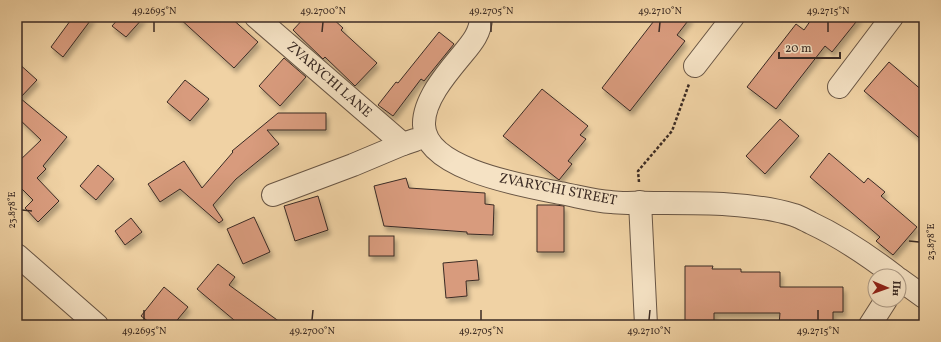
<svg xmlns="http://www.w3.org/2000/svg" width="941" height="342" viewBox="0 0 941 342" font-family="Vollkorn,serif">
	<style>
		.building { fill: #d89b7d; stroke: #3b2b24; filter: url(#shadow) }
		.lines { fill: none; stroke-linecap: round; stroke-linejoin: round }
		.minor-casing { stroke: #685544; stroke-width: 24 }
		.path { stroke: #3b2b24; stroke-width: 2.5; stroke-dasharray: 3 2; stroke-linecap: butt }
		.minor { stroke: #f5e2c4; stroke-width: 22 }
		.ticks { fill: none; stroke: #3b2b24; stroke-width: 1.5 }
		.labels { text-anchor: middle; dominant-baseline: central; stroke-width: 3; stroke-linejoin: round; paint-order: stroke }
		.street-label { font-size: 14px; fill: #3b2b24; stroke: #f5e2c4 }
		.neatline { fill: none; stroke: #3b2b24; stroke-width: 1.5 }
		.ticks-label { font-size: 10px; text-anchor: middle; fill: #3b2b24 }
	</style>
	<defs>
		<filter id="shadow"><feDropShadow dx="2.5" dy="4.5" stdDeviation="2" flood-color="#0004"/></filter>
	</defs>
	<rect width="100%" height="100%" fill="#f0d2a4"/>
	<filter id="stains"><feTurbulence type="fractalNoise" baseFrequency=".005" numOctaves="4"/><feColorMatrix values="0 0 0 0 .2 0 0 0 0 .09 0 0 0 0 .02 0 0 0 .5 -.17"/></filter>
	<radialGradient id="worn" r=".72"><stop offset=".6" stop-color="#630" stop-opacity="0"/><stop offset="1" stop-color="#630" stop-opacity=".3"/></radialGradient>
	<g class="building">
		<path d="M73 17H93L63 57 51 47Z"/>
		<path d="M120 17H144L126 37 112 26Z"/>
		<path d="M178 17H230L258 42 234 68Z"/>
		<path d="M305 17H331L343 28 341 30 377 63 355 86 325 57 323 59 293 30Z"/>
		<path d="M657 17H691L677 35 685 41 630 111 602 88Z"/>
		<path d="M813 17H860L832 52 825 46 776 109 747 87 796 24 804 30Z"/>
		<path d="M439 32 454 44 424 81 421 79 393 116 378 105 396 82 398 83Z"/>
		<path d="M284 58 306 77 280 106 259 86Z"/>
		<path d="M17 62 37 80 20 98 67 137 43 166 46 169 37 178 59 201 38 222 25 208 33 200 17 184V163L41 140 17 117Z"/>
		<path d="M889 62 924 92V142L864 91Z"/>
		<path d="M185 80 209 99 190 121 167 102Z"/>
		<path d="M542 89 588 126 580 135 586 139 568 161 572 164 559 180 503 136Z"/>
		<path d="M278 113H326V130H267L279 144 236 179 213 205 223 220 219 223 180 189 160 202 148 184 184 161 202 188 233 152 232 151Z"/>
		<path d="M780 119 799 136 765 174 746 156Z"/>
		<path d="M829 153 864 183 868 178 885 192 881 196 917 227 893 255 876 241 880 237 810 177Z"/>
		<path d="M98 165 114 179 96 200 80 186Z"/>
		<path d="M406 178 409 188 485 193V204L494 205 493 235 467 234V232L384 226 374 186Z"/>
		<path d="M318 196 328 230 295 241 284 206Z"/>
		<path d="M537 205H555L564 206V252H537Z"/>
		<path d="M254 217 270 252 243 264 227 229Z"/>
		<path d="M131 218 142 232 125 245 115 231Z"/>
		<rect x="369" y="236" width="25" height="20"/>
		<path d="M477 260 479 280 466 281 467 296 446 298 443 263Z"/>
		<path d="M218 264 235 277 229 285 284 325H240L197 289Z"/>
		<path d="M685 266H713L712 269H741V272H780V287H843V312H833V325H779L780 313H714V325H685Z"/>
		<path d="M164 287 188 307 173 325H153L141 316Z"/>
	</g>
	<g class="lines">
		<g class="minor-casing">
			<g id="minor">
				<path d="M256 17 403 144"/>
				<path d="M481 17C481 33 471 44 461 56 446 74 423 101 424 125 425 170 526 186 560 193 577 196 594 201 611 202 624 204 639 202 653 203 697 203 751 202 794 215 800 217 805 220 811 223 841 237 869 256 895 276"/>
				<path d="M695 66 733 17"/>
				<path d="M839 87 892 17"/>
				<path d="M273 195 353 165 403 144 415 140"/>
				<path d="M640 202 646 325"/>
				<path d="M17 255 97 325"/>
				<path d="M899 279 924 297"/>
				<path d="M870 325 886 300"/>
			</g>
		</g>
		<path class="path" d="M639 182 638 171 672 131 689 84"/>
		<use href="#minor" class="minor"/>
	</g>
	<path class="ticks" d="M154 32V22M322 32 323 22M491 32V22M659 32 660 22M828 32V22M22 210 32 211M909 241 919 242M144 320V310M312 320 313 310M481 320V310M649 320 650 310M818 320V310"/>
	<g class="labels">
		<g class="street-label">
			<text transform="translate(329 80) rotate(41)">ZVARYCHI LANE</text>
			<text transform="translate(558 190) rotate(11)">ZVARYCHI STREET</text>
		</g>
	</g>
	<rect width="941" height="342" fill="none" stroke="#f0d2a4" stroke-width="44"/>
	<g transform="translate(887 288) rotate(92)"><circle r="19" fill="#f5e2c4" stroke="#ab9984"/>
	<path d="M0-3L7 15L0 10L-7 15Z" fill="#8f2418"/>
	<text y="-6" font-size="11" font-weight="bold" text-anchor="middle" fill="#3b2b24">Пн</text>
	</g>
	<path d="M779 52v6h61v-6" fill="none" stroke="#3b2b24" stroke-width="2"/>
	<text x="785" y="52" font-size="12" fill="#3b2b24" stroke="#f5e2c4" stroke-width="3" paint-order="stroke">20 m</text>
	<rect x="22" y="22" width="897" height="298" class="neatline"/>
	<g class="ticks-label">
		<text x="154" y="14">49.2695°N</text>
		<text x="323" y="14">49.2700°N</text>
		<text x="491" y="14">49.2705°N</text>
		<text x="660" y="14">49.2710°N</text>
		<text x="828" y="14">49.2715°N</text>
		<text transform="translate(11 210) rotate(-90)" y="4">23.878°E</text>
		<text transform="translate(930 242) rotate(-90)" y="4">23.878°E</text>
		<text x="144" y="334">49.2695°N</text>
		<text x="312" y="334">49.2700°N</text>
		<text x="481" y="334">49.2705°N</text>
		<text x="649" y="334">49.2710°N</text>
		<text x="818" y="334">49.2715°N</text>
	</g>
	<rect width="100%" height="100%" filter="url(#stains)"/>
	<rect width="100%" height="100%" fill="url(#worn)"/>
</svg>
